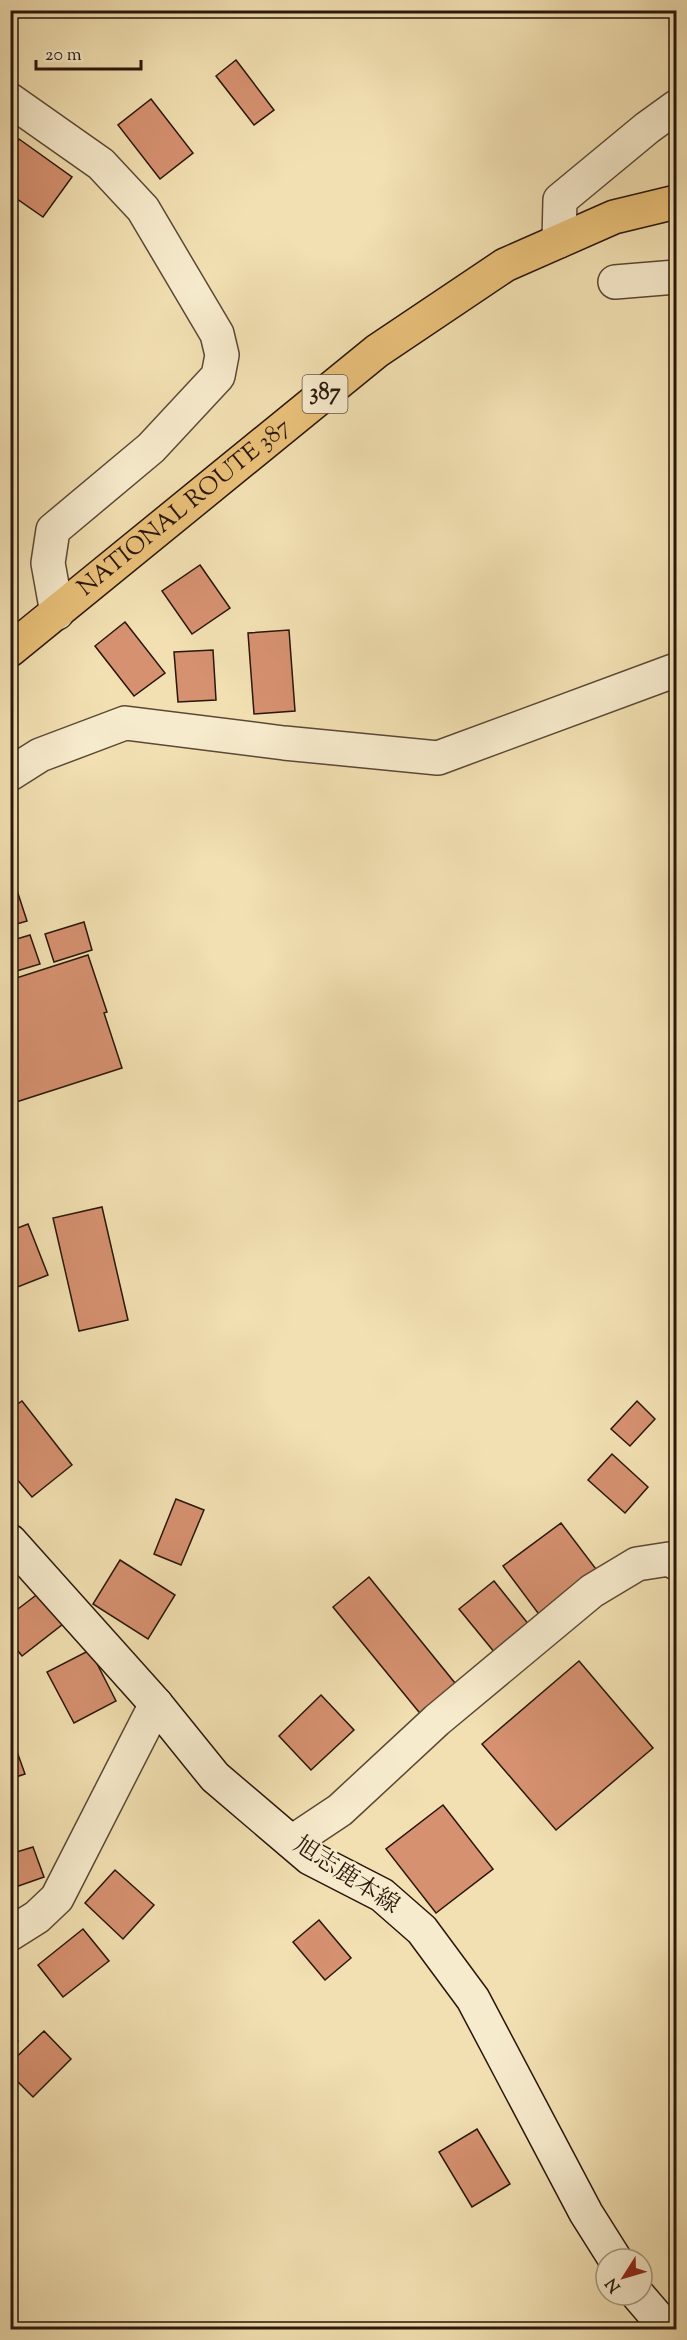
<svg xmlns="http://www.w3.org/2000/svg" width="687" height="2340" viewBox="0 0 687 2340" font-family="'Sorts Mill Goudy','Noto Serif JP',serif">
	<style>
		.building { fill: #d69170; stroke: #29160b; stroke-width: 1.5 }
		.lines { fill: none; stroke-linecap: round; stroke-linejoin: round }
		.street-casing { stroke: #5b4835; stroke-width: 36 }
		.secondary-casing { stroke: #29160b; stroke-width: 36 }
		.highway-casing { stroke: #29160b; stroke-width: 36 }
		.street { stroke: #f7ebcd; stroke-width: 33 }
		.secondary { stroke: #f7ebcd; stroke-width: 33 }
		.highway { stroke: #e9c079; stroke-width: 33 }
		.labels { text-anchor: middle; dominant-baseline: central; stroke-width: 5; stroke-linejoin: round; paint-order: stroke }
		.shield { fill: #f7ebcd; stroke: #675645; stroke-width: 1.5 }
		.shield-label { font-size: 22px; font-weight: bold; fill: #29160b }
		.street-label { font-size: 24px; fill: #29160b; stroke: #f7ebcd }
	</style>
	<rect width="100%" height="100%" fill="#f2e0b2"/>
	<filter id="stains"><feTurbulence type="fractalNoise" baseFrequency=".00333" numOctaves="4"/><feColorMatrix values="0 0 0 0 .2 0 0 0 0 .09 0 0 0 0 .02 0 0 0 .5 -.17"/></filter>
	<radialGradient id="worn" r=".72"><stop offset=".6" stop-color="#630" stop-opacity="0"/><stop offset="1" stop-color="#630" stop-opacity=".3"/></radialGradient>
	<g class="building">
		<path d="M236 60 274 110 254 125 216 76Z"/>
		<path d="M151 99 193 153 160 179 118 125Z"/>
		<path d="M19 139 72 177 43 217 10 194V151Z"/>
		<path d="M200 565 230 608 192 634 162 591Z"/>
		<path d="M125 622 165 673 134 696 95 646Z"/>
		<path d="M289 630 295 711 254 714 248 633Z"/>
		<path d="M213 650 216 700 178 702 174 652Z"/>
		<path d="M10 869 27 921 10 926Z"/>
		<path d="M84 922 92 950 54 962 45 934Z"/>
		<path d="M30 935 40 964 10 973V941Z"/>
		<path d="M88 955 107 1012 104 1013 122 1068 13 1103 10 1096V980Z"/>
		<path d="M102 1207 128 1320 79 1331 53 1218Z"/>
		<path d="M28 1224 48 1275 10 1290V1231Z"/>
		<path d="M22 1401 72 1465 32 1497 10 1471V1409Z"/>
		<path d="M637 1401 655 1419 630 1446 611 1429Z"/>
		<path d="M612 1454 648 1487 625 1513 588 1480Z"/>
		<path d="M176 1499 204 1510 181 1565 154 1554Z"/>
		<path d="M561 1523 599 1573 541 1617 503 1566Z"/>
		<path d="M120 1560 175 1595 148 1639 93 1604Z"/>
		<path d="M369 1577 459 1688 423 1717 333 1607Z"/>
		<path d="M494 1581 530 1626 495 1653 459 1609Z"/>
		<path d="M39 1593 63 1624 22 1656 10 1641V1615Z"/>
		<path d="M90 1650 116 1701 74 1723 47 1672Z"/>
		<path d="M579 1661 653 1748 556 1830 482 1744Z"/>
		<path d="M321 1695 354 1730 311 1770 279 1736Z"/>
		<path d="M10 1732 25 1774 10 1779Z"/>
		<path d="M443 1805 493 1869 436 1913 386 1849Z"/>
		<path d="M33 1847 44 1877 10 1889V1854Z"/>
		<path d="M115 1870 154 1905 123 1939 85 1903Z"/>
		<path d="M319 1920 351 1958 325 1980 293 1942Z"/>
		<path d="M83 1929 109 1961 63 1997 38 1965Z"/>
		<path d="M44 2031 71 2059 33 2097 10 2074V2063Z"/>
		<path d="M10 2033 18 2041 10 2049Z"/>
		<path d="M477 2129 510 2184 472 2207 439 2152Z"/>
	</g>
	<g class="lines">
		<g class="street-casing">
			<g id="street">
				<path d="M10 100 101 164 143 209 217 334 222 355 218 376 151 448 53 530 48 563 57 613"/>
				<path d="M559 241 560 200 647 128 676 107"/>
				<path d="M615 282 676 277"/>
				<path d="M10 774 40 755 125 723 284 743 438 758 676 670"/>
				<path d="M292 1842 340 1810 437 1720 592 1591 637 1564 669 1559 676 1563"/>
				<path d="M10 1934 37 1917 57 1898 156 1704"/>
			</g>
		</g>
		<g class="secondary-casing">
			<g id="secondary">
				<path d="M10 1541 156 1704 215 1777 310 1858 382 1895 422 1930 473 1999 586 2213 615 2259"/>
				<path d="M638 2295 668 2330"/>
			</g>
		</g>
		<g class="highway-casing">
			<g id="highway">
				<path id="s1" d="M10 650 377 351 505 265 614 217 676 202"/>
			</g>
		</g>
		<use href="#street" class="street"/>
		<use href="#secondary" class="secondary"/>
		<use href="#highway" class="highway"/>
	</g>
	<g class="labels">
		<rect class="shield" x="302.5" y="375" width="45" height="38" rx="4.5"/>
		<g class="shield-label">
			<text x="325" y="394">387</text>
		</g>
		<g class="street-label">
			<text stroke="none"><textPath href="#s1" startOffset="225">NATIONAL ROUTE 387</textPath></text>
			<text transform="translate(346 1876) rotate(33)">旭志鹿本線</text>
		</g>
	</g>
	<rect width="687" height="2340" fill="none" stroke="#f2e0b2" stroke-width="36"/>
	<rect x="12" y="12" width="663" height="2316" fill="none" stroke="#29160b" stroke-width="3"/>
	<rect x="18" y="18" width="651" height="2304" fill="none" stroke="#29160b" stroke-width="1.5"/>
	<g transform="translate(624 2277) rotate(233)"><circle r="28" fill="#f7ebcd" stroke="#a5967f" stroke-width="1.5"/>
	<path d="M0-4.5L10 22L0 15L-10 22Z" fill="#8f2418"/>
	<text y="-9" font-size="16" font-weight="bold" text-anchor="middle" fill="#29160b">N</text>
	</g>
	<path d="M36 60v9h105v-9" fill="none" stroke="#29160b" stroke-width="3"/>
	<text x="45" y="60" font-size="18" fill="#29160b" stroke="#f7ebcd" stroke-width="4.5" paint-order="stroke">20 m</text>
	<rect width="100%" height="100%" filter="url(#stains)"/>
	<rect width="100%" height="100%" fill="url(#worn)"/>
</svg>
